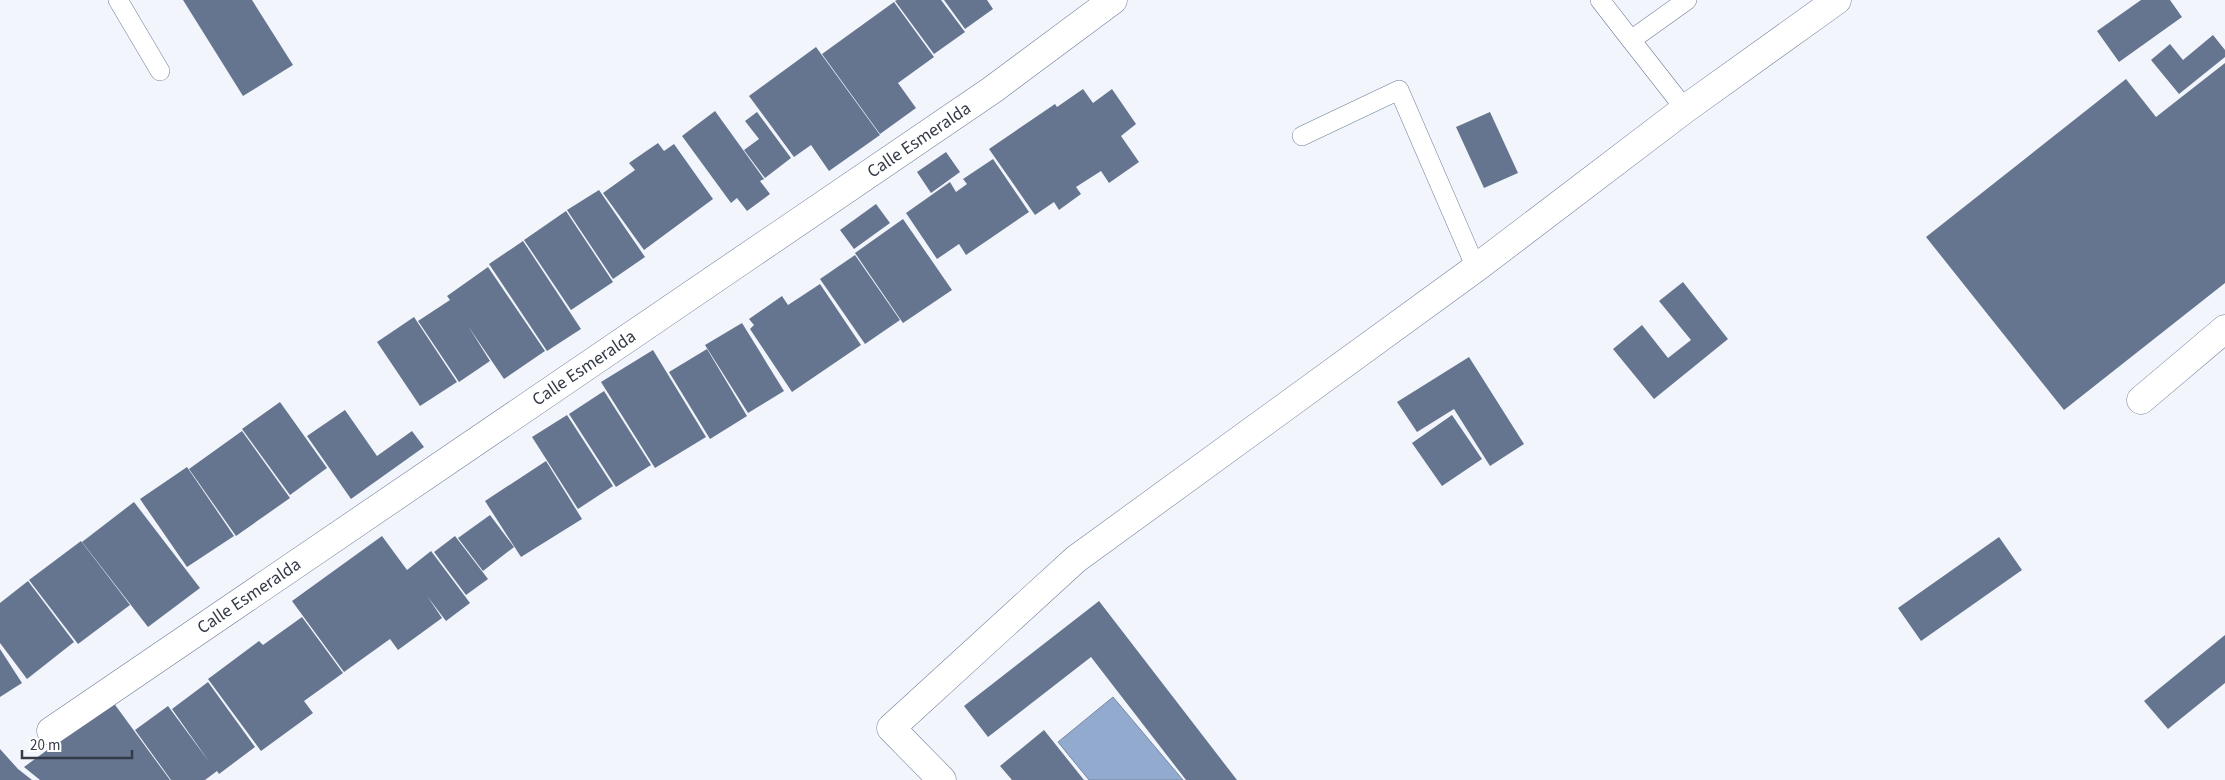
<svg xmlns="http://www.w3.org/2000/svg" width="2225" height="780" viewBox="0 0 2225 780" font-family="'Source Sans 3',sans-serif">
	<style>
		.water { fill: #93aacf; stroke: #7689a6 }
		.building { fill: #657590 }
		.lines { fill: none; stroke-linecap: round; stroke-linejoin: round }
		.service-casing { stroke: #6d7d98; stroke-width: 20 }
		.minor-casing { stroke: #6d7d98; stroke-width: 29 }
		.service { stroke: #fff; stroke-width: 19 }
		.minor { stroke: #fff; stroke-width: 28 }
		.labels { text-anchor: middle; dominant-baseline: central; stroke-width: 5; stroke-linejoin: round; paint-order: stroke }
		.street-label { font-size: 18px; fill: #343b47; stroke: #fff }
	</style>
	<rect width="100%" height="100%" fill="#f2f6fc"/>
	<path class="water" d="M1113 697 1183 780H1089L1058 742Z"/>
	<g class="building">
		<path d="M183 0H252L293 65 243 96Z"/>
		<path d="M897 0H941L965 32 934 54 895 1Z"/>
		<path d="M944 0H987L993 9 965 29Z"/>
		<path d="M2141 0H2170L2182 17 2119 62 2097 31Z"/>
		<path d="M894 2 934 57 898 83 916 108 880 134 822 54Z"/>
		<path d="M2213 35 2225 50V57L2179 94 2151 60 2170 44 2183 60Z"/>
		<path d="M816 47 880 135 829 171 811 145 794 157 749 96Z"/>
		<path d="M2225 63V283L2064 410 1926 237 2126 79 2156 117Z"/>
		<path d="M1083 89 1093 103 1112 89 1136 124 1121 136 1139 162 1109 183 1101 171 1076 187 1081 194 1059 210 1054 202 1035 215 989 149 1055 104 1057 107Z"/>
		<path d="M715 111 764 179 760 181 770 194 747 211 737 198 731 203 682 136Z"/>
		<path d="M757 112 791 158 765 178 744 150 759 139 745 121Z"/>
		<path d="M1490 112 1518 173 1484 188 1456 127Z"/>
		<path d="M658 143 664 151 674 144 713 199 644 250 603 193 635 170 629 163Z"/>
		<path d="M946 152 960 172 931 193 917 172Z"/>
		<path d="M993 159 1029 212 966 255 959 244 937 259 906 213 950 182 956 192 967 184 963 179Z"/>
		<path d="M599 190 645 257 613 279 567 210Z"/>
		<path d="M876 204 890 223 854 249 840 230Z"/>
		<path d="M566 211 613 282 571 310 524 240Z"/>
		<path d="M903 219 952 290 903 323 855 253Z"/>
		<path d="M523 241 581 329 547 351 489 264Z"/>
		<path d="M855 255 900 320 865 344 820 279Z"/>
		<path d="M488 267 545 351 504 379 468 326 490 361 459 382 418 321 450 300 447 296Z"/>
		<path d="M1683 282 1728 339 1654 399 1613 349 1642 325 1668 358 1691 340 1659 301Z"/>
		<path d="M820 284 861 345 792 392 750 329 754 325 749 319 782 296 788 305Z"/>
		<path d="M414 317 457 382 420 406 377 342Z"/>
		<path d="M742 323 784 391 748 413 705 345Z"/>
		<path d="M707 349 747 416 710 439 669 372Z"/>
		<path d="M653 350 706 437 655 468 601 382Z"/>
		<path d="M1469 357 1524 444 1490 466 1454 409 1417 432 1397 402Z"/>
		<path d="M604 391 651 465 616 487 569 414Z"/>
		<path d="M280 402 327 468 290 495 242 429Z"/>
		<path d="M345 410 377 456 412 431 424 447 351 499 307 436Z"/>
		<path d="M567 415 613 486 578 509 532 437Z"/>
		<path d="M1452 415 1482 459 1442 486 1412 443Z"/>
		<path d="M242 431 290 498 236 536 189 469Z"/>
		<path d="M546 461 582 519 521 557 485 501Z"/>
		<path d="M187 467 234 536 187 567 140 499Z"/>
		<path d="M134 502 200 588 148 627 82 542Z"/>
		<path d="M490 515 514 547 483 571 458 538Z"/>
		<path d="M382 536 407 570 431 551 470 603 446 621 427 596 442 618 398 650 390 639 344 672 292 601Z"/>
		<path d="M455 536 488 579 466 595 434 552Z"/>
		<path d="M1999 537 2022 570 1921 641 1898 608Z"/>
		<path d="M81 541 130 605 78 644 29 580Z"/>
		<path d="M28 581 74 642 27 679 0 643V603Z"/>
		<path d="M1099 601 1237 780H1186L1091 657 988 737 964 706Z"/>
		<path d="M302 617 343 673 304 701 313 713 261 751 208 679 259 641 263 645Z"/>
		<path d="M2225 635V683L2168 729 2144 701Z"/>
		<path d="M0 649 22 683 0 697Z"/>
		<path d="M208 682 255 747 219 774 217 771 205 780H171L135 730 168 706 210 763 172 709Z"/>
		<path d="M113 702 170 780H40L24 767Z"/>
		<path d="M1044 730 1084 780H1012L1000 766Z"/>
		<path d="M0 749 18 769 32 780H0Z"/>
	</g>
	<g class="lines">
		<g class="service-casing">
			<g id="service">
				<path d="M118 0 160 71"/>
				<path d="M1600 0 1631 40 1687 0"/>
				<path d="M1631 40 1685 109"/>
				<path d="M1302 136 1399 90 1476 268"/>
			</g>
		</g>
		<g class="minor-casing">
			<g id="minor">
				<path d="M2141 400 2225 329"/>
				<path d="M51 731 992 90 1113 0"/>
				<path d="M942 780 891 728 1076 559 1476 268 1685 109 1837 0"/>
			</g>
		</g>
		<use href="#service" class="service"/>
		<use href="#minor" class="minor"/>
	</g>
	<g class="labels">
		<g class="street-label">
			<text transform="translate(919 140) rotate(-34)">Calle Esmeralda</text>
			<text transform="translate(584 368) rotate(-34)">Calle Esmeralda</text>
			<text transform="translate(249 596) rotate(-34)">Calle Esmeralda</text>
		</g>
	</g>
	<path d="M22 750v8h110v-8" fill="none" stroke="#343b47" stroke-width="2.5"/>
	<text x="30" y="750" font-size="15" fill="#343b47" stroke="#ffffff" stroke-width="4" paint-order="stroke">20 m</text>
</svg>
